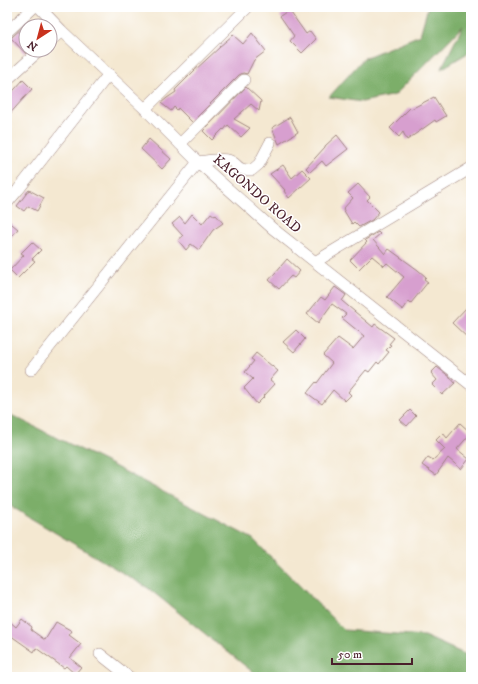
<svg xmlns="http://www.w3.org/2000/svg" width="478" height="684" viewBox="0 0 478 684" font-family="'IM FELL DW Pica',serif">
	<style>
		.forest { fill: #7bae69; stroke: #62664a }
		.building { fill: #d79fcf }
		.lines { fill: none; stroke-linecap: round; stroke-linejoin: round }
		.minor-casing { stroke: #9f847e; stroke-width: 12 }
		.minor { stroke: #fff; stroke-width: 11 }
		.labels { text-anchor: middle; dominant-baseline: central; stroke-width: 3; stroke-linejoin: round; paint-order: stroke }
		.street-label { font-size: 14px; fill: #4a1f2b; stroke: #fff }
	</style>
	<rect width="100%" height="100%" fill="#fff"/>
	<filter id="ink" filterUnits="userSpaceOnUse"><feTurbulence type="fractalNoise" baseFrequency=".025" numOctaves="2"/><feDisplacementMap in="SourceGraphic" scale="8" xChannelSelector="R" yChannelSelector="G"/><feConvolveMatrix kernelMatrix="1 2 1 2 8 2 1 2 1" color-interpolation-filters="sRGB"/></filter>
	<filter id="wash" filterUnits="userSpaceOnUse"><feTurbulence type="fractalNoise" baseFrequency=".012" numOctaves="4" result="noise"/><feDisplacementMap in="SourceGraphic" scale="16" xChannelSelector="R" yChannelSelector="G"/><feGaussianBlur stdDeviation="0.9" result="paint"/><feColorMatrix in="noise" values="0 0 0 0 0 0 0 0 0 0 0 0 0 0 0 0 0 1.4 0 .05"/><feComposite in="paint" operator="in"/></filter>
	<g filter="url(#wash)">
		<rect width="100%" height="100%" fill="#f4e8d1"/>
		<g class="forest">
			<path d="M428 7H471V51L441 69 463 26 395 95 362 102 329 97 364 58 420 35Z"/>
			<path d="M7 413 112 465 253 539 344 630 424 636 471 657V677H259L148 588 7 504Z"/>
		</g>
		<g id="blocks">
			<g class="building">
				<path d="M289 10 306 34 310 31 316 39 302 53 290 41 294 36 280 16Z"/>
				<path d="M26 24V54L11 38Z"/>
				<path d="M252 33 266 51 254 60 247 74 243 73 239 75 192 122 178 108 177 110 174 107 171 111 161 103 167 98 176 92 175 90 194 71 220 47H219L233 35 243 44Z"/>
				<path d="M23 80 32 89 7 117V98Z"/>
				<path d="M246 87 261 101 259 111 251 104 234 119 250 128 241 137 228 125 224 130 223 129 212 140 203 131Z"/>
				<path d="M434 97 446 116 436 122 435 120 407 140 403 132 399 137 390 128 410 108 411 109Z"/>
				<path d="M290 117 298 132 279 144 272 128Z"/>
				<path d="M337 135 348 149 326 166 322 161 310 172 306 168 325 147V146Z"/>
				<path d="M149 139 171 159 162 169 141 149Z"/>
				<path d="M283 165 292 178 302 169 311 178 289 198 284 191 285 190 270 174Z"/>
				<path d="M358 184 370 197 367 200 379 212 372 220 359 227 354 222 352 224 343 209 353 198 348 193Z"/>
				<path d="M29 190 44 198 37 211 28 206 24 211 17 206Z"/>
				<path d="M211 213 215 216 216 215 223 223 213 230 199 250 191 244 186 250 178 240 183 236 172 224 180 217 185 223 192 214 202 224Z"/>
				<path d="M7 220 18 229 7 242Z"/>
				<path d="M378 232 380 234 373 240 385 254 389 249 418 270 426 277 424 279 428 282 411 303 409 301 403 310 387 297 404 277 387 263 384 266 372 256 359 269 350 260 367 242 365 240Z"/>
				<path d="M32 242 41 250 32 259 35 261 18 278 10 270 24 255 21 253Z"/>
				<path d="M287 259 300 271 294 278 291 276 279 289 269 280Z"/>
				<path d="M335 287 346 295 342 301 373 327 375 324 394 338 389 344 391 345 386 350 389 352 379 364 377 362 369 372 366 370 348 392 351 395 345 401 333 390 322 404 307 393 316 382 317 383 332 363 323 355 338 338 353 349 364 336 342 318 346 314 332 304 318 323 307 314 321 297 325 300Z"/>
				<path d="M467 307 471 311V341L452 323Z"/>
				<path d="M296 330 305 339 294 352 283 342Z"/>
				<path d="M256 353 278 371 270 380 275 384 264 396H265L257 404 244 388 253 379 245 372 254 361 251 359Z"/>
				<path d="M437 367 450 377 455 383 442 395 432 385 437 380 431 373Z"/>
				<path d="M410 410 416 416 407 426 400 420Z"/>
				<path d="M460 423 471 433 457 449 469 459 461 469 448 458 436 475 422 465 428 457 433 460 445 449 436 440 443 433 447 438Z"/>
				<path d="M7 619 16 627 22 619 32 627 31 630 45 640 56 622 72 631 69 635 81 644 70 658 81 667 75 674 66 666 64 668 36 648 34 652 7 633Z"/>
			</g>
		</g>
	</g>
	<g filter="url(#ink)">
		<use href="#blocks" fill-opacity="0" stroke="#9f847e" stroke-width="1"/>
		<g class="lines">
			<g class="minor-casing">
				<g id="minor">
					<path d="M39 7 62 31 145 109 198 162 272 228 471 385"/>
					<path d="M7 32 34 7"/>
					<path d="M50 41 62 31"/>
					<path d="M7 80 40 50"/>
					<path d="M145 109 248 7"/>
					<path d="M180 144 244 80"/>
					<path d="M7 203 18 190 109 74"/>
					<path d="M315 262 471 168"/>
					<path d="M31 370 198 162C206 161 221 158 228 160 239 163 235 171 252 170L259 164 270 143"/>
					<path d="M100 654 129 677"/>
				</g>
			</g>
			<use href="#minor" class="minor"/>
		</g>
	</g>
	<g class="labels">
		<g class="street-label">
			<text transform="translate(257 194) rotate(41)">KAGONDO ROAD</text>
		</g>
	</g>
	<rect width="478" height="684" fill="none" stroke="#fff" stroke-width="24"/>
	<g transform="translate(38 38) rotate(216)"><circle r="19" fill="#ffffff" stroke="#b7a5aa"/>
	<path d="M0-3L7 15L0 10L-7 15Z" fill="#c8321e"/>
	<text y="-6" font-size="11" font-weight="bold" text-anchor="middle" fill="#4a1f2b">N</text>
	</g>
	<path d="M332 658v6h80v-6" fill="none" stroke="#4a1f2b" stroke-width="2"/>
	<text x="338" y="658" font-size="12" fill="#4a1f2b" stroke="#ffffff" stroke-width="3" paint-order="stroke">50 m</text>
</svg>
